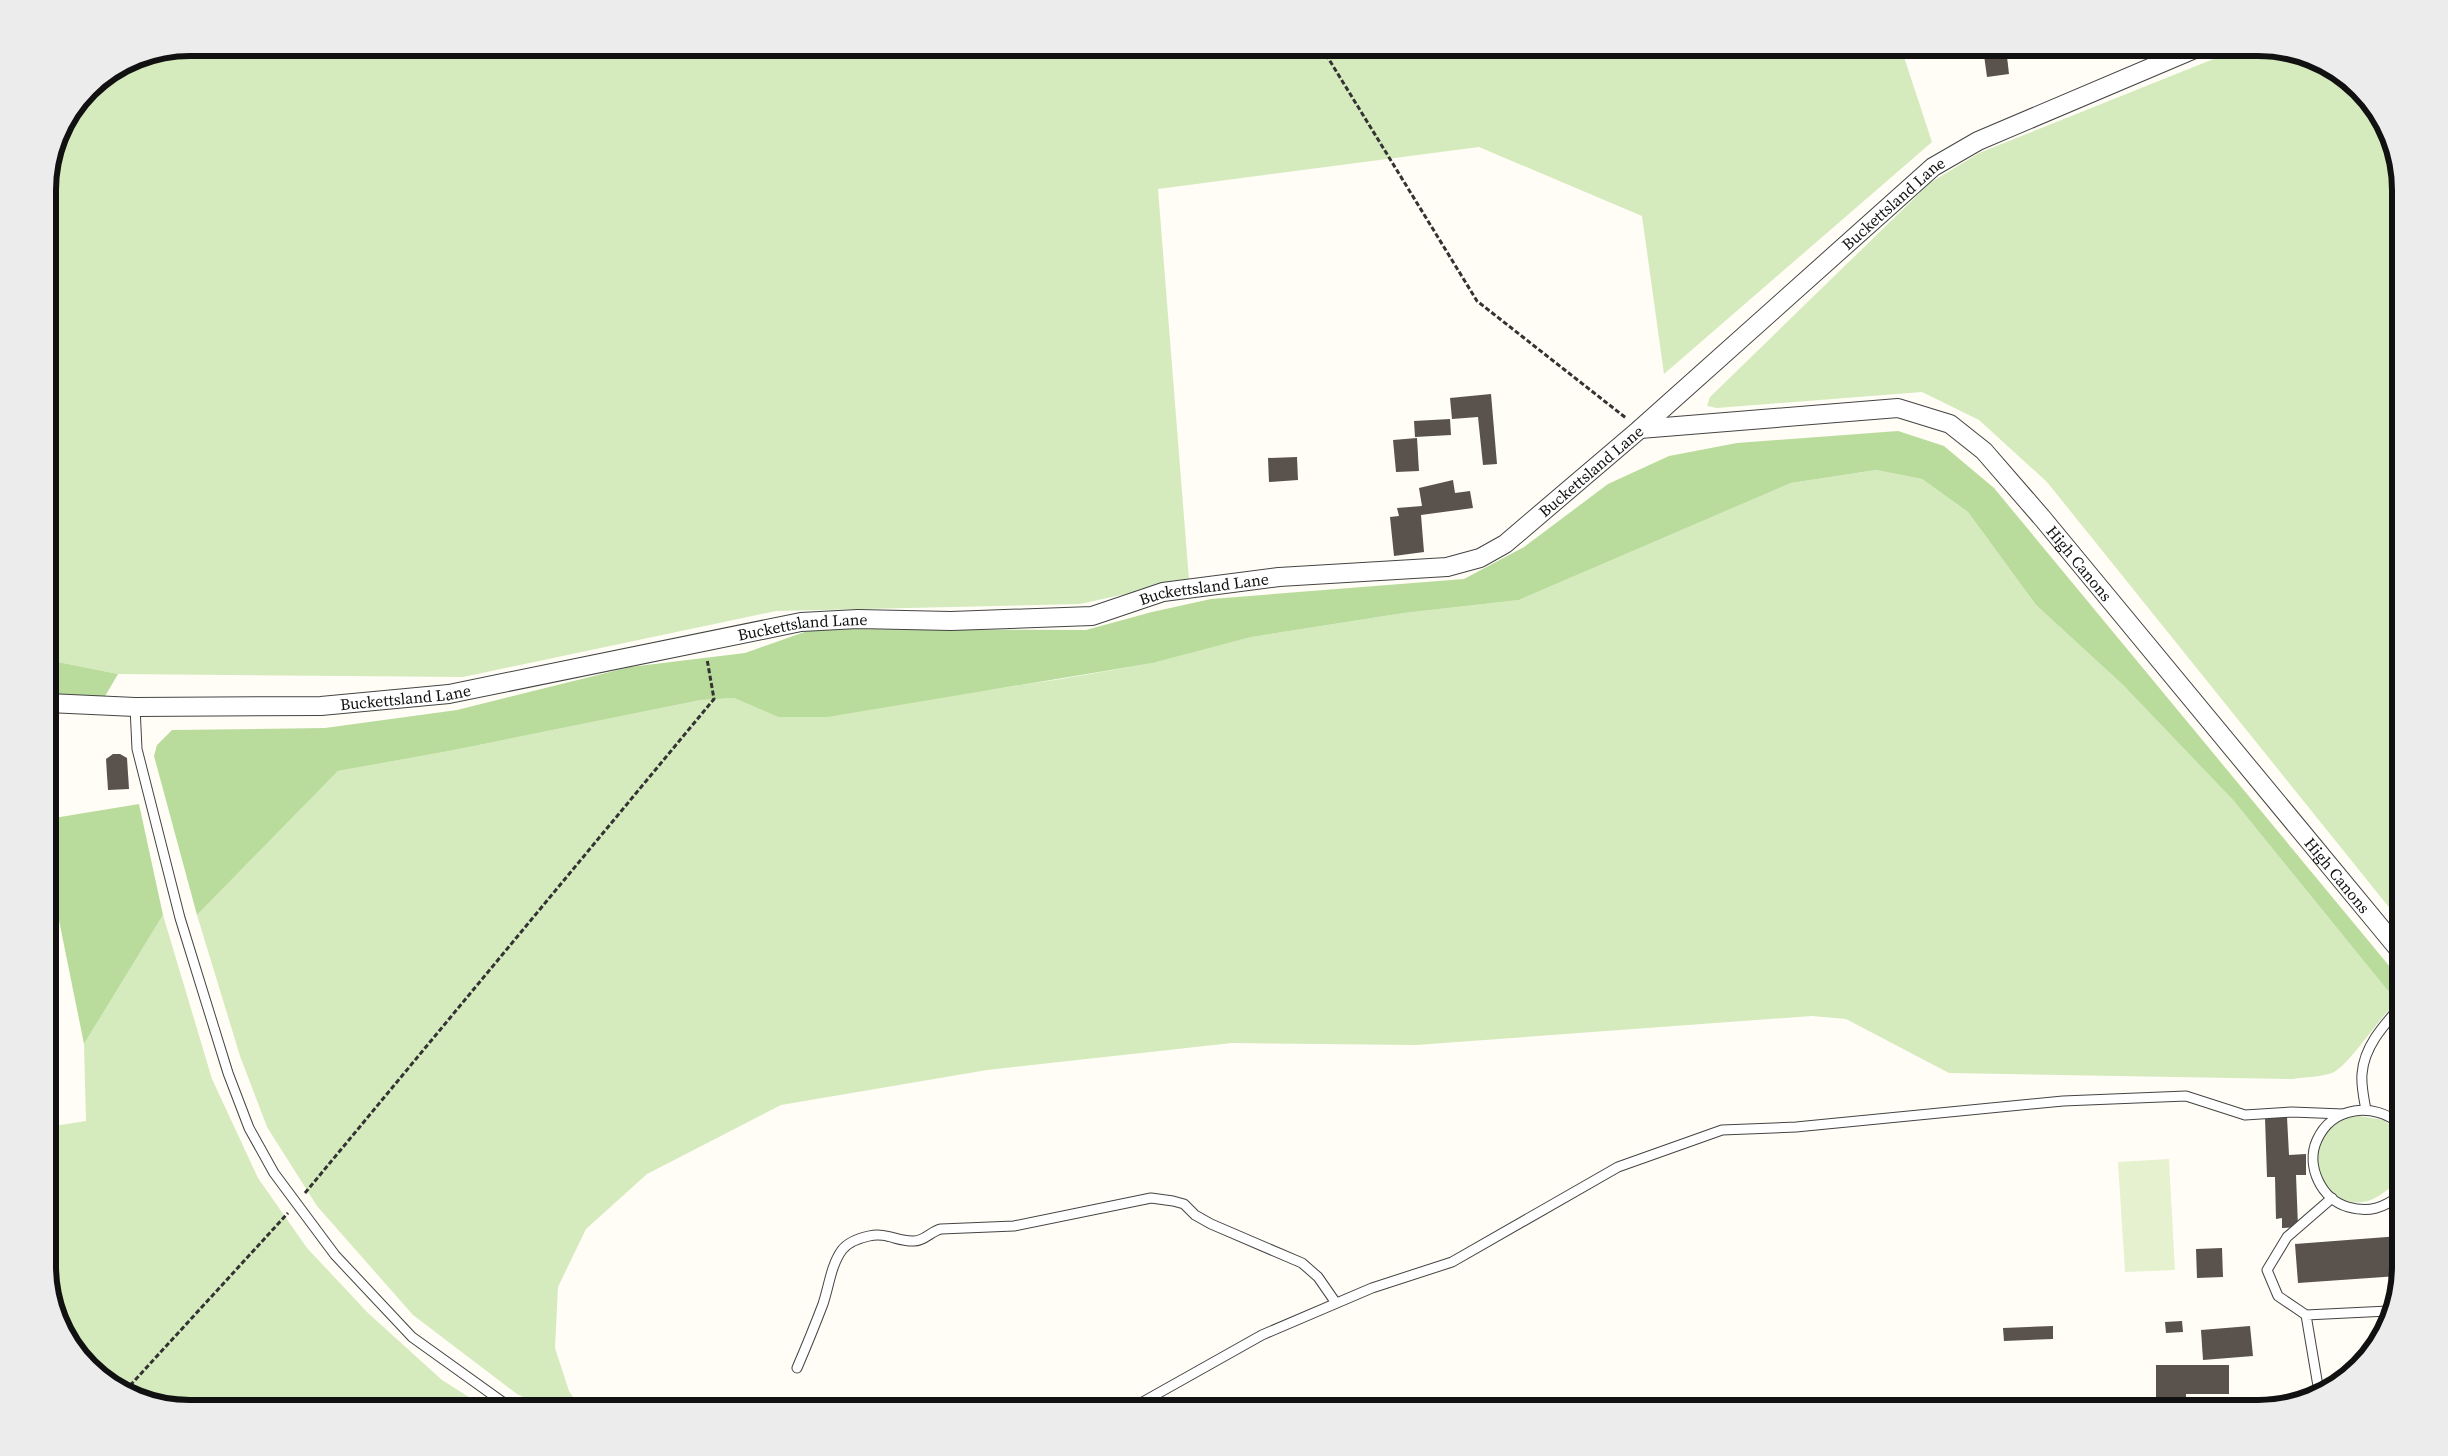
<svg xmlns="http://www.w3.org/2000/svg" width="2448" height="1456" viewBox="0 0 2448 1456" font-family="'Source Serif 4',serif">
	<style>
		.green { fill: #d5ebbd }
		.forest { fill: #b9dc9c }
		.pitch { fill: #e6f2cf }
		.building { fill: #5a524d }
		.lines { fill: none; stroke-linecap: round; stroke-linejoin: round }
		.lane-casing { stroke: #444; stroke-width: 11 }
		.street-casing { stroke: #444; stroke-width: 20 }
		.path { stroke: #333; stroke-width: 3; stroke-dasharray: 5 2.5; stroke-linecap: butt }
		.lane { stroke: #fff; stroke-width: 9 }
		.street { stroke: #fff; stroke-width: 18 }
		.labels { text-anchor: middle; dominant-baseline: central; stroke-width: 5; stroke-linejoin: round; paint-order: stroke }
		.street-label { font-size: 16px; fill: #111; stroke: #fff }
		.rim { fill: none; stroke: #111; stroke-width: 6 }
	</style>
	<rect width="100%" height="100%" fill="#fffdf5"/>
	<g class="green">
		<path d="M191 48H1901L1932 142 1664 374 1642 216 1479 147 1158 189 1189 580 1080 604 776 611 463 677 118 674 48 660V182L59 136 90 89 136 58Z"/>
		<path d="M2241 48H2257L2329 67 2381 119 2400 182V921L2047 482 1979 420 1922 392 1717 408 1707 406 1710 397 1930 183 1979 153Z"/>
		<path d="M1876 470 1922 479 1968 512 2036 605 2123 685 2233 800 2397 1002C2379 1017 2349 1066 2332 1073 2321 1077 2305 1077 2293 1079L1949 1073 1846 1019 1812 1016 1416 1045 1232 1043 987 1070 781 1105 647 1174 586 1229 558 1287 555 1348 569 1391 580 1408H545L517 1394 413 1315 317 1206 267 1127 240 1056 197 915 338 771 449 751 701 700 734 698 778 717 949 696 1061 679 1153 663 1250 637 1404 613 1519 600 1791 483Z"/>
		<path d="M163 915 212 1079 258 1178 307 1248 368 1313 442 1380 486 1408H191L119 1389 67 1337 48 1274V1127L86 1121 84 1044Z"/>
		<path d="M2359 1116 2384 1120 2400 1134C2400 1146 2403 1161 2400 1172 2398 1181 2390 1188 2383 1193 2336 1229 2290 1152 2334 1123 2341 1118 2351 1118 2359 1116Z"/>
	</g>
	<g class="forest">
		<path d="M1898 431 1944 446 1994 488 2400 979V999L2397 1002 2233 800 2123 685 2036 605 1968 512 1922 479 1876 470 1791 483 1519 600 1404 613 1251 637 1153 663 827 717H778L734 698 701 700 449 751 338 771 197 915 154 756 157 745 172 730 325 728 457 710 630 667 745 653 813 629 1086 630 1152 612 1211 599 1464 579 1524 547 1608 484 1669 456 1737 443Z"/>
		<path d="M48 660 118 674 104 698 48 697Z"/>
		<path d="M139 804 163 915 84 1044 48 866V819Z"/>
	</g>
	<path class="pitch" d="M2169 1159 2175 1270 2125 1272 2118 1162Z"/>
	<g class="building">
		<path d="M1983 48H2006L2009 74 1987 77Z"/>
		<path d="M1491 394 1497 464 1483 465 1478 417 1452 419 1450 398Z"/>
		<path d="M1450 419 1451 435 1415 437 1414 421Z"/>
		<path d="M1417 438 1419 471 1396 472 1393 440Z"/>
		<path d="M1297 457 1298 480 1269 482 1268 458Z"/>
		<path d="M1453 480 1455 493 1470 491 1473 508 1421 515 1424 552 1394 556 1390 517 1399 516 1397 508 1422 506 1419 488Z"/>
		<path d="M113 754H120L127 758 129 789 108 790 106 759Z"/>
		<path d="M2287 1117 2289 1155 2306 1154V1175H2296L2298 1227 2282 1228V1218L2276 1219 2275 1177H2267L2265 1118Z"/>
		<path d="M2400 1236V1266L2398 1276 2298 1283 2295 1244Z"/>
		<path d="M2222 1248 2223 1277 2197 1278 2196 1249Z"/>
		<path d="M2182 1321 2183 1332 2166 1333 2165 1322Z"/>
		<path d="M2053 1326V1339L2004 1341 2003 1328Z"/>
		<path d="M2250 1326 2253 1356 2203 1360 2201 1330Z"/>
		<path d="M2156 1365H2229V1394H2186V1408H2156Z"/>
	</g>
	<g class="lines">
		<g class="lane-casing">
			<g id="lane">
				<path d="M135 707 137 749 180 918 228 1073 249 1128 274 1173 335 1255 412 1337 511 1408"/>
				<path d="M2366 1110C2364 1099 2361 1086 2362 1074 2364 1047 2383 1026 2400 1007"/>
				<path d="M2400 1124C2374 1102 2332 1106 2317 1140 2305 1166 2322 1200 2348 1207 2369 1213 2384 1208 2400 1195"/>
				<path d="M2306 1315 2278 1296 2267 1270 2287 1237 2332 1198"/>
				<path d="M797 1368C806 1347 815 1325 823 1304 829 1286 831 1265 842 1250 848 1242 860 1238 869 1236 887 1232 898 1242 914 1241 925 1241 931 1231 941 1229L1014 1226 1151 1198 1173 1201 1184 1204 1195 1215 1211 1224 1302 1263 1318 1277 1336 1303"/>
				<path d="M2319 1392 2306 1315 2388 1311"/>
				<path d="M1132 1408 1262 1335 1372 1288 1452 1262 1618 1167 1722 1130 1796 1127 2063 1101 2186 1096 2245 1115 2292 1112 2343 1114"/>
			</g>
		</g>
		<g class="street-casing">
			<g id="street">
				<path id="s1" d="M1640 429 1898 408 1950 424 1984 451 2043 519 2400 951"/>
				<path id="s2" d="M48 703 135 707 321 706 449 694 801 622 858 619 951 621 1092 616 1163 592 1279 577 1447 567 1480 558 1505 544 1640 429 1933 167 1978 141 2197 48"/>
			</g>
		</g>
		<g class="path">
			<path d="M1322 48 1477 301 1626 418"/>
			<path d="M305 1193 714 699 707 659"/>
			<path d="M125 1391 288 1213"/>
		</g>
		<use href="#lane" class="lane"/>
		<use href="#street" class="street"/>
	</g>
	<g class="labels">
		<g class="street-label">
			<text stroke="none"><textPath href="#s2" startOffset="1992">Buckettsland Lane</textPath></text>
			<text stroke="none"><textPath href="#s2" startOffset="1588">Buckettsland Lane</textPath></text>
			<text stroke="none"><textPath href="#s1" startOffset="504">High Canons</textPath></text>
			<text stroke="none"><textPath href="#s2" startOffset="1168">Buckettsland Lane</textPath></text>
			<text stroke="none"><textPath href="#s2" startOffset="762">Buckettsland Lane</textPath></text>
			<text stroke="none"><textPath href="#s2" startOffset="358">Buckettsland Lane</textPath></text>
			<text stroke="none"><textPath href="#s1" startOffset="909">High Canons</textPath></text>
		</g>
	</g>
	<path d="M0 0H2448V1456H0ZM190 56H2258A134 134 0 0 1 2392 190V1266A134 134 0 0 1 2258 1400H190A134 134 0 0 1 56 1266V190A134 134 0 0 1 190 56Z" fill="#ececec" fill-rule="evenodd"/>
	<path class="rim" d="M190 56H2258A134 134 0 0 1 2392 190V1266A134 134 0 0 1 2258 1400H190A134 134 0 0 1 56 1266V190A134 134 0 0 1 190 56Z"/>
</svg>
